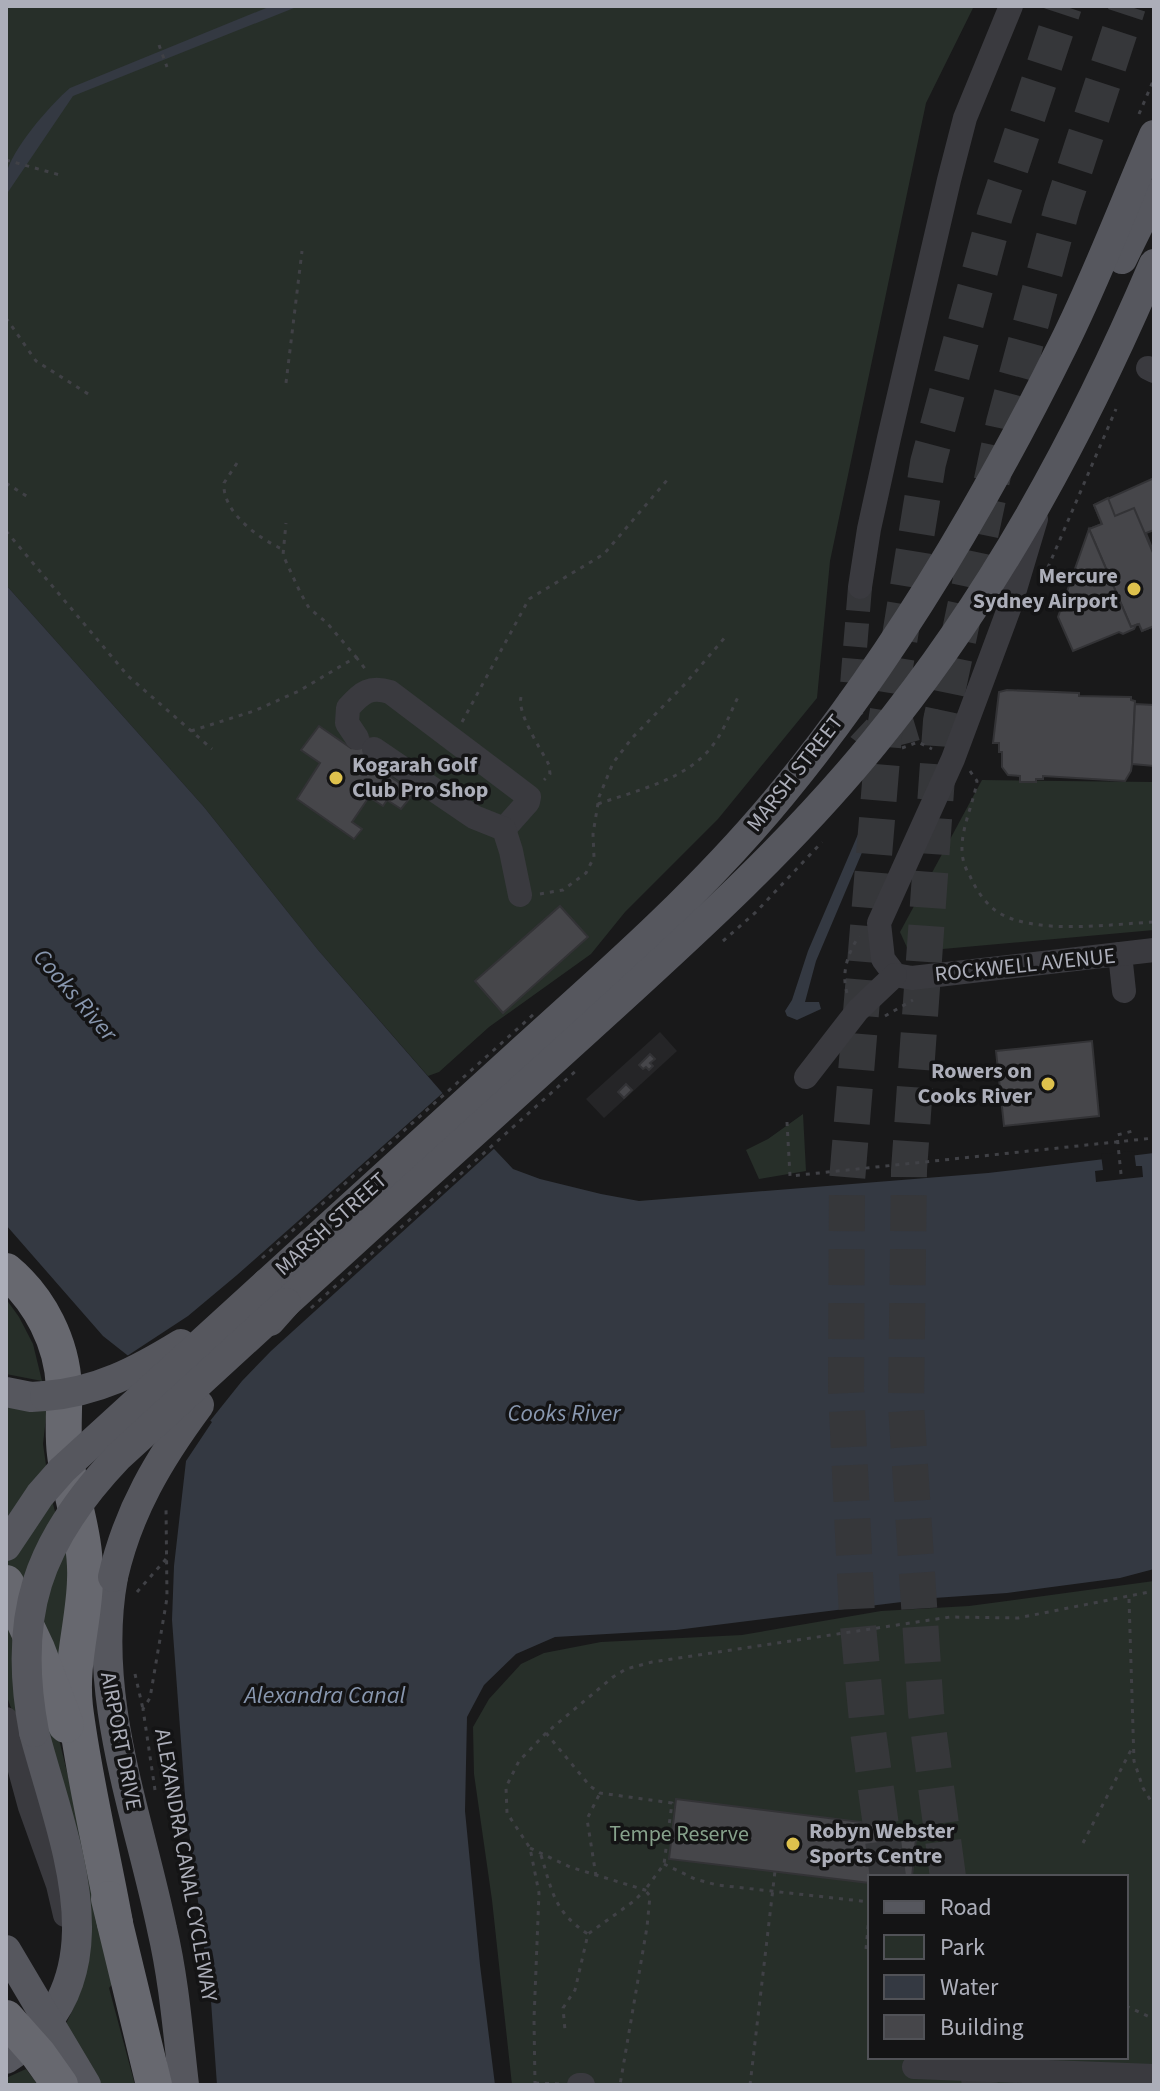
<svg xmlns="http://www.w3.org/2000/svg" width="1160" height="2091" viewBox="0 0 1160 2091" font-family="'Source Sans 3',sans-serif">
	<style>
		.built { fill: #252527 }
		.green { fill: #272f29; fill-rule: evenodd }
		.water { fill: #343942 }
		.pier { fill: #19191a }
		.building { fill: #46464a; stroke: #333336; stroke-width: 2 }
		.lines { fill: none; stroke-linecap: round; stroke-linejoin: round }
		.minor-tunnel { stroke: #36373a; stroke-width: 24; stroke-dasharray: 24 12; stroke-linecap: butt }
		.highway-tunnel { stroke: #36373a; stroke-width: 36; stroke-dasharray: 36 18; stroke-linecap: butt }
		.path { stroke: #404146; stroke-width: 3; stroke-dasharray: 4 6; stroke-linecap: butt }
		.minor { stroke: #3a3a3f; stroke-width: 24 }
		.major { stroke: #56575e; stroke-width: 30 }
		.highway { stroke: #67686f; stroke-width: 36 }
		.path-bridge { stroke: #404146; stroke-width: 3; stroke-dasharray: 4 6; stroke-linecap: butt }
		.major-bridge { stroke: #56575e; stroke-width: 30 }
		.highway-bridge { stroke: #67686f; stroke-width: 36 }
		.poi-dot { fill: #dec14d; stroke: #141415; stroke-width: 3 }
		.labels { text-anchor: middle; dominant-baseline: central; stroke-width: 7; stroke-linejoin: round; paint-order: stroke }
		.poi-label { font-size: 22px; font-weight: bold; fill: #acaeb9; stroke: #141415; text-anchor: end }
		.street-label { font-size: 22px; fill: #acaeb9; stroke: #141415 }
		.park-label { font-size: 22px; fill: #86a18b; stroke: #141415 }
		.water-label { font-size: 24px; font-style: italic; fill: #8897af; stroke: #141415 }
	</style>
	<rect width="100%" height="100%" fill="#19191a"/>
	<path class="built" d="M660 1032 677 1051 604 1118 586 1099Z"/>
	<g class="green">
		<path d="M6 6H974L926 103 830 561 817 698 718 819 625 912 591 954 489 1027 439 1072 428 1076 318 950 204 807 6 585Z"/>
		<path d="M982 780 1154 782V930L909 952 900 932Z"/>
		<path d="M803 1114 806 1171 759 1179 746 1150 768 1139Z"/>
		<path d="M6 1299 19 1317 33 1344 42 1381 6 1374Z"/>
		<path d="M6 1407 47 1408 43 1444 50 1493 72 1574 63 1666 6 1563Z"/>
		<path d="M1154 1581V2085H512L492 1900 474 1774 473 1727 489 1699 521 1664 544 1653 601 1642 742 1635 881 1611 969 1606ZM870 1877H1126V2057H870Z"/>
		<path d="M6 1604 58 1735 117 1978 109 1988 135 2085H94L65 2026C84 1988 90 1969 90 1926L6 1694Z"/>
		<path d="M26 2069 38 2085H6V2078Z"/>
	</g>
	<g class="water">
		<path d="M271 6H299L73 96 6 195C6 189 5 181 6 175 11 150 50 105 70 88Z"/>
		<path d="M6 585 204 807 318 950 459 1112 513 1169 540 1179 601 1194 639 1201 988 1173 1154 1153V1569L1120 1578 1007 1593 934 1598 676 1630 555 1637 516 1654 484 1685 467 1717 465 1811 480 1965 495 2085H217L211 2001 186 1809 172 1620 174 1566 186 1461 212 1422 103 1336 6 1225Z"/>
		<path d="M859 832 869 836 816 961 805 1002H819L821 1009 797 1020 787 1016 785 1011 792 1000 808 951Z"/>
	</g>
	<g class="pier">
		<path d="M446 1090 497 1146 271 1351 242 1381 194 1441 207 1423 124 1358 188 1316 237 1275Z"/>
		<path d="M1134 1151 1136 1166H1142L1143 1177 1096 1182 1095 1171 1103 1170 1101 1154Z"/>
	</g>
	<g class="building">
		<path d="M1154 478V530L1146 533 1154 553V626L1142 631 1139 624 1131 627 1089 529 1102 524 1094 505Z"/>
		<path d="M1108 498 1115 516 1134 508 1154 555V626L1142 631 1139 624 1131 627 1089 529 1102 524 1094 505Z"/>
		<path d="M1089 529 1131 627 1136 625 1134 629 1123 634 1119 632 1073 651 1058 617Z"/>
		<path d="M1007 690 1079 693V696L1131 697V700L1135 701 1132 764 1131 771 1125 781 1043 776V779H1036V782H1020V776L1008 775 1002 767V752H999V743H993L999 692Z"/>
		<path d="M1135 704 1154 705V766L1132 764Z"/>
		<path d="M319 726 351 748 361 732 378 744 396 770 391 777 414 793 401 809 387 800 383 806 369 797 352 822 362 829 354 839 297 799 320 763 301 750Z"/>
		<path d="M560 906 588 937 503 1013 475 981Z"/>
		<path d="M1092 1041 1099 1116 1004 1126 996 1051Z"/>
		<path d="M650 1054 655 1059 650 1063 653 1066 649 1070 646 1067 643 1069 639 1065Z"/>
		<path d="M626 1084 632 1090 624 1098 618 1092Z"/>
		<path d="M676 1799 917 1829 912 1877H870V1883L669 1859Z"/>
	</g>
	<g class="lines">
		<path class="minor-tunnel" d="M860 587 850 710C857 755 913 728 941 721"/>
		<g class="highway-tunnel">
			<path d="M888 1877 868 1731 857 1615 846 1389 847 1181 884 735 928 463 995 215 1064 6"/>
			<path d="M948 1877 926 1712 906 1405 909 1170 941 721 1004 423 1062 208 1128 6"/>
			<path d="M976 2057 980 2085"/>
		</g>
		<g class="path">
			<path d="M159 45 167 67"/>
			<path d="M1139 114 1154 79"/>
			<path d="M6 160 60 175"/>
			<path d="M6 318 36 361 93 397"/>
			<path d="M286 383 302 251"/>
			<path d="M237 463 224 483C222 512 258 538 282 549"/>
			<path d="M6 483 28 497"/>
			<path d="M6 531 128 676 212 749"/>
			<path d="M1040 586 1116 409"/>
			<path d="M356 657 366 670"/>
			<path d="M521 697C517 714 541 749 549 765L550 774 544 780"/>
			<path d="M462 722 529 599 604 554 668 479"/>
			<path d="M191 731 254 711 299 691 356 657 327 623 309 608 300 592 283 555 286 523"/>
			<path d="M902 748 918 742 932 749"/>
			<path d="M970 771 977 781C973 807 958 833 963 859 964 865 967 871 970 876 975 888 985 903 996 911 1033 936 1110 924 1154 922"/>
			<path d="M598 804C637 790 687 780 713 745 724 731 731 711 739 695"/>
			<path d="M540 894 563 890 586 873 594 857 593 834 599 797 613 763 632 738 685 684 727 635"/>
			<path d="M723 941 756 912 822 842"/>
			<path d="M847 993C841 972 848 953 859 936"/>
			<path d="M885 1016 913 1000"/>
			<path d="M787 1122 790 1176 1154 1138"/>
			<path d="M1121 1174 1117 1135 1137 1130"/>
			<path d="M137 1592 166 1559"/>
			<path d="M1129 1599 1134 1761 1143 1788 1154 1806"/>
			<path d="M135 1674 143 1709"/>
			<path d="M546 1733 590 1786 600 1793 672 1803 664 1864 645 1890 650 1896 647 1927 620 2085"/>
			<path d="M155 1790 143 1709 150 1698 167 1598 166 1506"/>
			<path d="M1083 1843 1132 1748"/>
			<path d="M530 1848 570 1867 645 1890 634 1901 588 1934"/>
			<path d="M541 1855C552 1891 554 1912 588 1934L575 1990 563 2008 565 2030"/>
			<path d="M664 1864 695 1879 717 1885 870 1902"/>
			<path d="M596 1876 587 1819 600 1793"/>
			<path d="M866 1949 870 1906"/>
			<path d="M1126 2006 1154 2019"/>
			<path d="M535 2083 559 2084"/>
			<path d="M535 2085 534 2019 539 1893 530 1848 507 1813 506 1787 519 1761 546 1733 613 1677 626 1669 652 1662 950 1617 1018 1618 1154 1591"/>
			<path d="M750 2085 775 1871"/>
		</g>
		<g class="minor">
			<path d="M1148 368 1154 371"/>
			<path d="M860 587 869 529 889 438 949 180 965 118 1011 6"/>
			<path d="M357 738 347 723 348 708C362 692 370 686 390 692L529 797 528 802 504 829"/>
			<path d="M374 749 474 817 504 829 511 851 520 895"/>
			<path d="M1120 954 1124 991"/>
			<path d="M895 975 883 959 879 923 953 759 1010 606 1036 519"/>
			<path d="M895 975 912 978 1154 950"/>
			<path d="M806 1077 858 1010 895 975"/>
			<path d="M6 1719 30 1807 58 1885 65 1915"/>
			<path d="M914 2067 1154 2076"/>
			<path d="M579 2085H583"/>
		</g>
		<g class="major">
			<path d="M1122 259 1154 194"/>
			<path d="M267 1283C356 1202 446 1120 535 1039 621 962 707 885 781 795 893 659 985 503 1063 345 1097 277 1124 205 1154 135"/>
			<path d="M270 1321 286 1303C383 1215 480 1126 577 1039 680 945 785 852 874 743 993 598 1081 435 1154 264"/>
			<path d="M6 1392 31 1397 45 1396"/>
			<path d="M113 1577C91 1696 138 1814 162 1929 174 1980 178 2033 184 2085"/>
			<path d="M6 2059C127 1981 63 1842 34 1732"/>
		</g>
		<g class="highway">
			<path d="M6 1271C40 1299 62 1343 64 1387 65 1409 62 1432 65 1454 70 1496 87 1537 85 1580 84 1623 70 1663 75 1707 84 1779 102 1851 115 1923"/>
			<path d="M6 1583 37 1649 66 1725"/>
			<path d="M109 1899 154 2085"/>
		</g>
		<g class="path-bridge">
			<path d="M262 1258 534 1014"/>
			<path d="M311 1308 579 1068"/>
		</g>
		<g class="major-bridge">
			<path d="M45 1396C97 1392 137 1371 181 1344"/>
			<path d="M6 1546 40 1495 62 1470 267 1283"/>
			<path d="M113 1577C128 1511 159 1459 199 1405"/>
			<path d="M34 1732C12 1616 37 1542 118 1457L286 1303"/>
			<path d="M6 1950 86 2085"/>
		</g>
		<path class="highway-bridge" d="M6 2018 38 2054 60 2085"/>
	</g>
	<g class="poi-dot">
		<circle cx="1134" cy="589" r="8"/>
		<circle cx="336" cy="778" r="8"/>
		<circle cx="1048" cy="1084" r="8"/>
		<circle cx="793" cy="1844" r="8"/>
	</g>
	<g class="labels">
		<g class="poi-label">
			<text x="1118" y="576">Mercure<tspan x="1118" dy="25">Sydney Airport</tspan></text>
			<text x="352" y="765" text-anchor="start">Kogarah Golf<tspan x="352" dy="25">Club Pro Shop</tspan></text>
			<text x="1032" y="1071">Rowers on<tspan x="1032" dy="25">Cooks River</tspan></text>
			<text x="809" y="1831" text-anchor="start">Robyn Webster<tspan x="809" dy="25">Sports Centre</tspan></text>
		</g>
		<g class="street-label">
			<text transform="translate(795 773) rotate(-52)">MARSH STREET</text>
			<text transform="translate(1025 965) rotate(-6)">ROCKWELL AVENUE</text>
			<text transform="translate(331 1224) rotate(-42)">MARSH STREET</text>
			<text transform="translate(121 1741) rotate(79)">AIRPORT DRIVE</text>
			<text transform="translate(186 1865) rotate(80)">ALEXANDRA CANAL CYCLEWAY</text>
		</g>
		<g class="park-label">
			<text x="679" y="1834">Tempe Reserve</text>
		</g>
		<g class="water-label">
			<text transform="translate(75 995) rotate(49)">Cooks River</text>
			<text x="564" y="1413">Cooks River</text>
			<text x="325" y="1695">Alexandra Canal</text>
		</g>
	</g>
	<rect width="1160" height="2091" fill="none" stroke="#acaeb9" stroke-width="16"/>
	<rect x="868" y="1875" width="260" height="184" fill="#141415" stroke="#515257" stroke-width="2"/>
	<rect x="884" y="1901" width="40" height="12" fill="#56575e" stroke="#515257" stroke-width="2"/>
	<text x="940" y="1915" font-size="24" fill="#acaeb9">Road</text>
	<rect x="884" y="1935" width="40" height="24" fill="#272f29" stroke="#515257" stroke-width="2"/>
	<text x="940" y="1955" font-size="24" fill="#acaeb9">Park</text>
	<rect x="884" y="1975" width="40" height="24" fill="#343942" stroke="#515257" stroke-width="2"/>
	<text x="940" y="1995" font-size="24" fill="#acaeb9">Water</text>
	<rect x="884" y="2015" width="40" height="24" fill="#46464a" stroke="#515257" stroke-width="2"/>
	<text x="940" y="2035" font-size="24" fill="#acaeb9">Building</text>
</svg>
